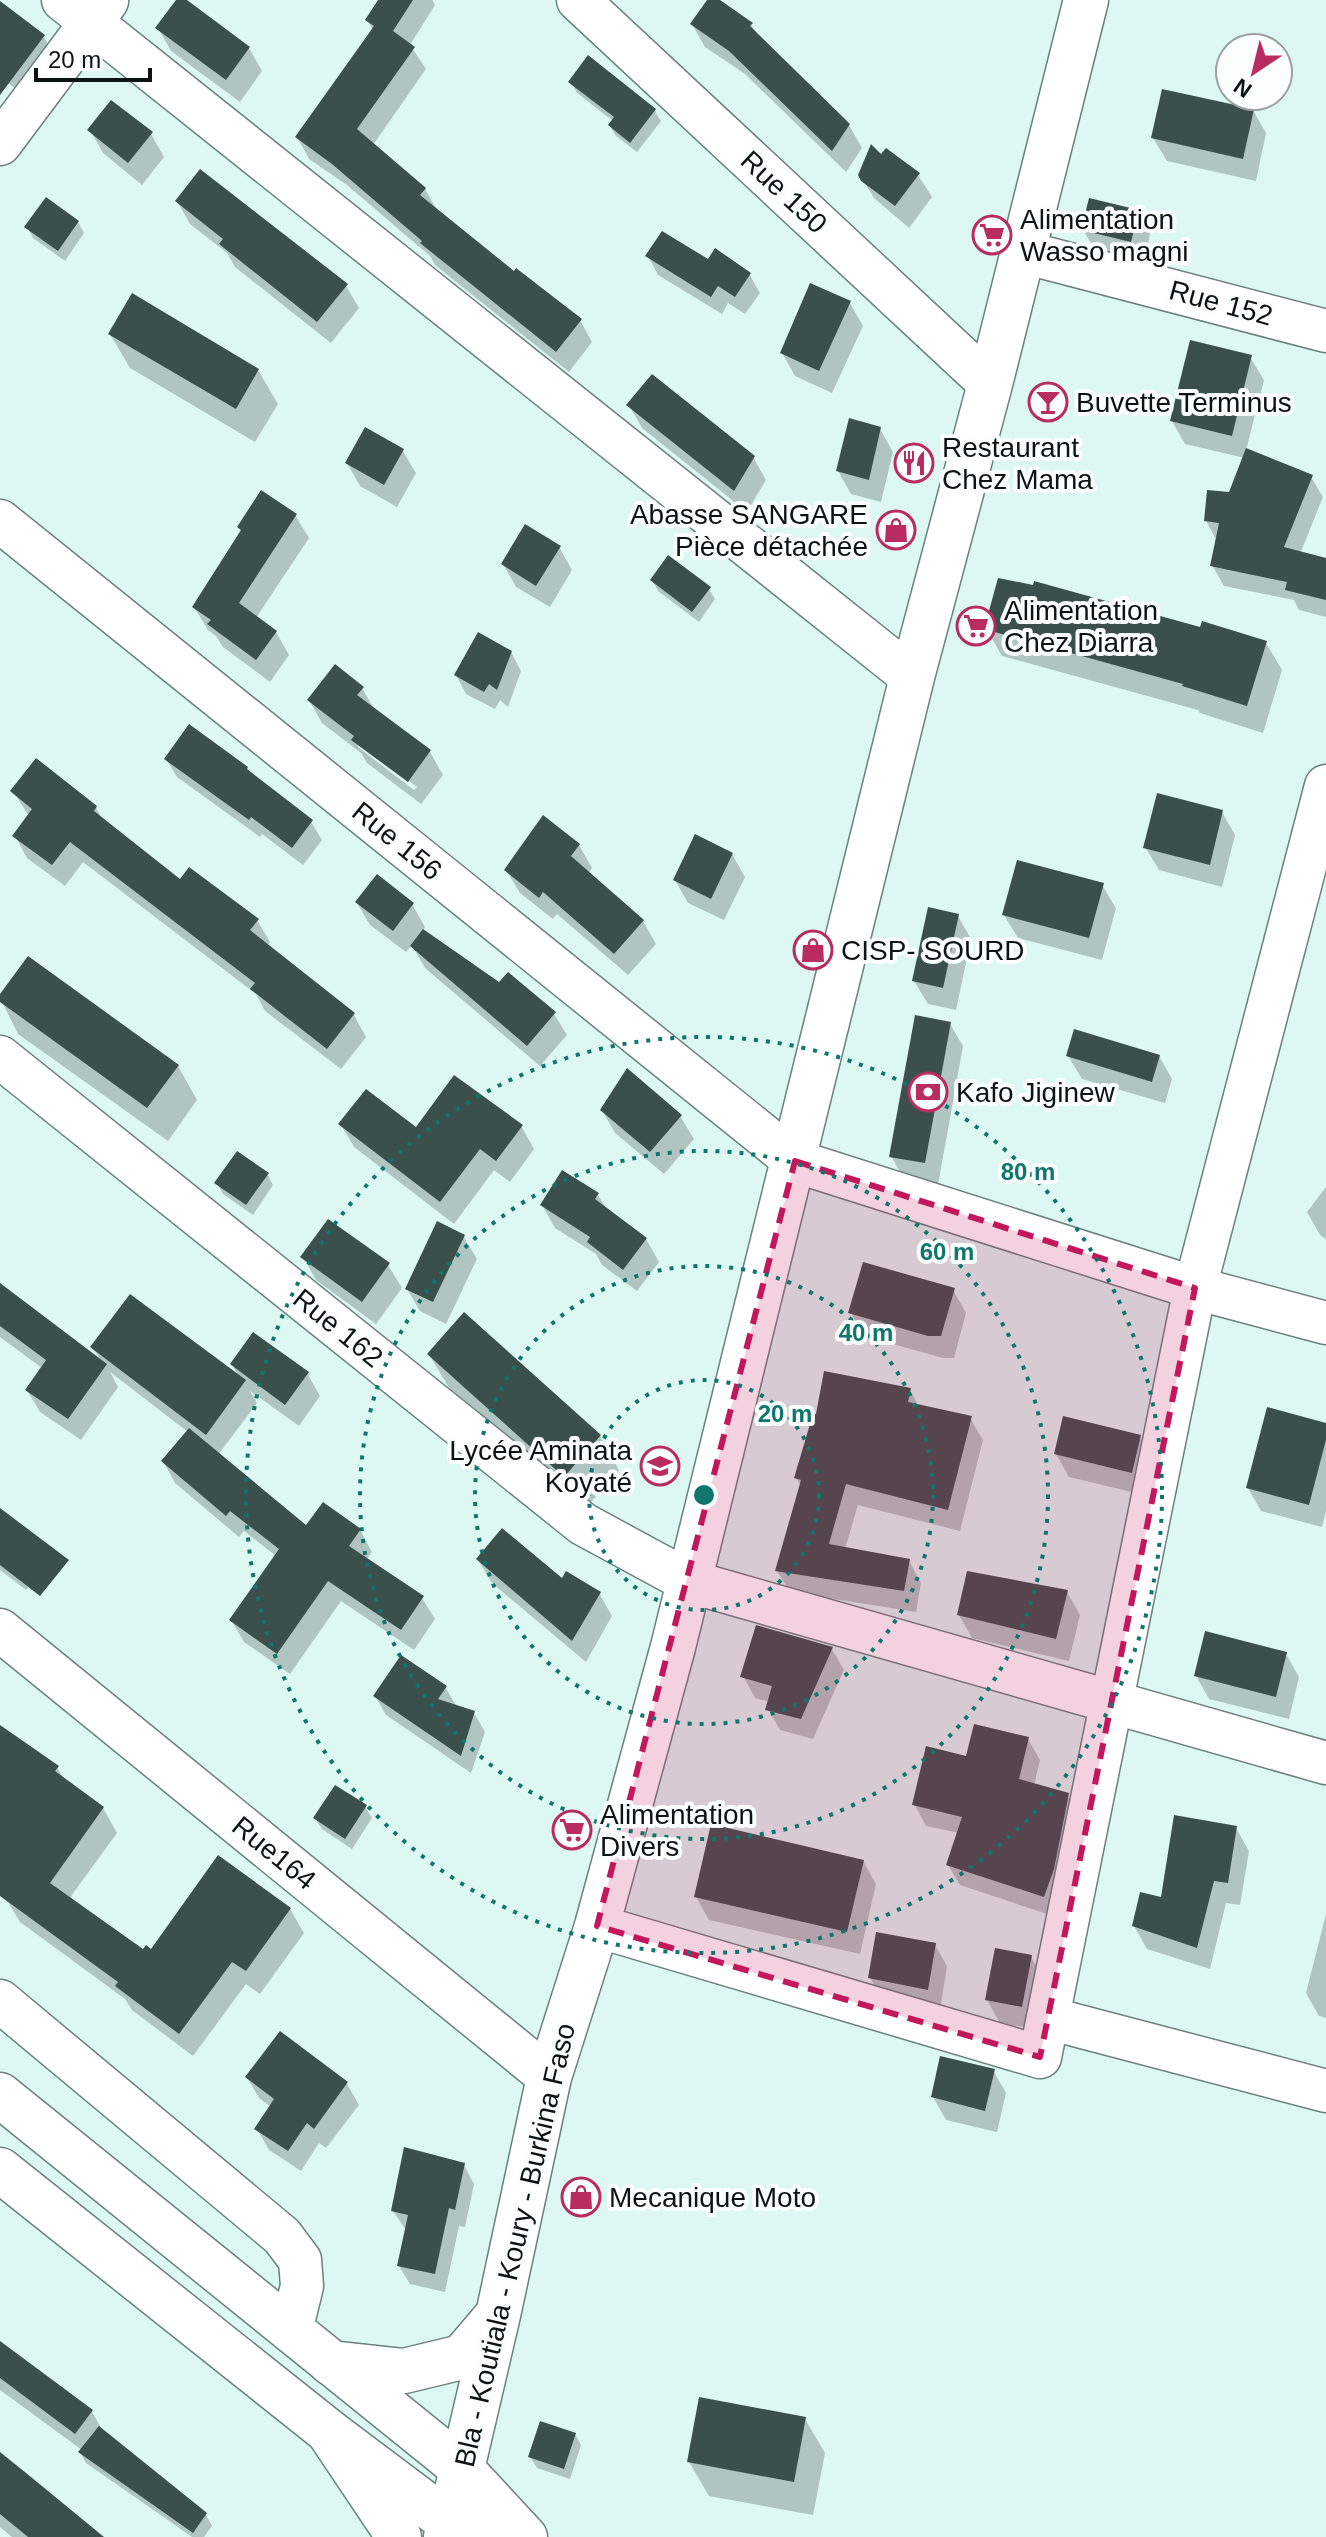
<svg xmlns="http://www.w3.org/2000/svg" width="1326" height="2537" viewBox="0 0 1326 2537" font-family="Helvetica,sans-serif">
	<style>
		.shadow { fill: #0003; fill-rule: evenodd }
		.building { fill: #3b504d }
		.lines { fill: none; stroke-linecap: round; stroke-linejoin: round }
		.minor-casing { stroke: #6a817d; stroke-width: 45 }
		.secondary-casing { stroke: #6a817d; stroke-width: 47 }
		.primary-casing { stroke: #6a817d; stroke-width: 47 }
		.minor { stroke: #fff; stroke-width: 42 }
		.secondary { stroke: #fff; stroke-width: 44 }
		.primary { stroke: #fff; stroke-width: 44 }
		.marked { fill: #c2185b; fill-opacity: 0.2; stroke: #c2185b; stroke-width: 6; stroke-dasharray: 16 10; stroke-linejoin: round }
		.ring { fill: none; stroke: #0f766e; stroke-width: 4; stroke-dasharray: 4 8 }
		.labels { text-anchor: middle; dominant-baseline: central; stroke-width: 8; stroke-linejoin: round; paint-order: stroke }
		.street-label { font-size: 28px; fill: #0c1413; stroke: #fafffe }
		.poi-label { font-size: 28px; fill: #0c1413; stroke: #fafffe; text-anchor: start }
		.centre { fill: #0f766e; stroke: #fafffe; stroke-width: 4 }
		.ring-label { font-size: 24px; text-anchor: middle; font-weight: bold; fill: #0f766e; stroke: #fafffe; stroke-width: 8; stroke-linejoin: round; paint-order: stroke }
	</style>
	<rect width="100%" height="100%" fill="#ddf7f2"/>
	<g class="shadow">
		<path d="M178 0H184L249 48 262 71 240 102 171 51 158 28Z"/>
		<path d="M381 0H432L435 5 410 45 426 69 373 145 425 189 438 212 514 274 580 320 592 342 569 372 435 265 430 256 347 185 309 159 297 137 373 30 367 20Z"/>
		<path d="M709 0H717L751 24 759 38 849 125 862 148 846 172 745 74 705 47 692 24Z"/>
		<path d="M0 4 44 37 57 60 28 98 0 77Z"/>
		<path d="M571 82 654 110 661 121 637 152 616 136 610 126 613 121 577 93Z"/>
		<path d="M1253 110 1266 133 1256 181 1167 161 1153 138Z"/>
		<path d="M90 130 151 134 164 157 142 185 103 153Z"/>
		<path d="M882 157 918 175 932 197 909 228 874 198 860 175Z"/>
		<path d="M177 201 346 286 359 308 331 343 235 267 227 253 190 224Z"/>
		<path d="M1137 211 1150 234 1144 264 1097 253 1083 230Z"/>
		<path d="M78 222 84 233 65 261 33 238 27 227Z"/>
		<path d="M648 256 709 262 749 274 760 293 745 314 728 303 722 314 658 275Z"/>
		<path d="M850 303 863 326 832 393 795 376 782 353Z"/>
		<path d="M110 334 258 370 278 404 255 442 130 368Z"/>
		<path d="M1250 357 1264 380 1246 450 1311 477 1323 497 1300 554 1326 560V617L1299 610 1294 600 1224 586 1212 565 1217 541 1206 521 1231 495 1245 458 1185 444 1172 421Z"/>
		<path d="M629 405 753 457 766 480 747 512 642 428Z"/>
		<path d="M880 429 893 452 881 502 851 494 838 471Z"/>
		<path d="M402 450 416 473 397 507 360 486 347 463Z"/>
		<path d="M295 515 309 538 256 618 276 632 289 655 270 682 223 647 216 636 208 630 194 607 242 533 239 527Z"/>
		<path d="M559 547 572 570 550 607 516 587 503 564Z"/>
		<path d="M652 580 709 589 715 599 699 622 658 591Z"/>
		<path d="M986 628 1201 629 1266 643 1282 670 1263 733 1200 713 1198 710 1002 656Z"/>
		<path d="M511 652 521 671 508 707 500 700 495 709 466 694 456 675Z"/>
		<path d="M362 688 376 712 430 752 443 775 421 804 367 763 361 753 322 723 309 700ZM358 742 417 787 414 790 358 747Z"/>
		<path d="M166 759 247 768 250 774 311 822 322 840 303 865 262 834 260 837 177 777Z"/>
		<path d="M13 791 96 808 103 820 180 882 257 920 270 942 267 946 354 1015 366 1037 341 1069 265 1011 256 994 83 862 65 886 27 858 15 836 29 816Z"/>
		<path d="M1222 812 1235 835 1222 887 1159 870 1145 847Z"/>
		<path d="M579 845 592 868 588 874 643 921 656 944 628 975 557 914 553 919 520 893 506 870Z"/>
		<path d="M732 854 745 877 724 920 688 903 675 880Z"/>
		<path d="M1102 885 1116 908 1102 960 1018 938 1004 915Z"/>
		<path d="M357 903 412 904 425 927 423 931 500 985 554 1014 567 1035 540 1066 425 968 412 945 406 952 370 925Z"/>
		<path d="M958 916 971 939 956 1010 928 1004 914 981Z"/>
		<path d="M0 998 178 1066 197 1100 168 1141 18 1034Z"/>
		<path d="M950 1024 963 1046 938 1185 904 1179 891 1156Z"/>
		<path d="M1068 1056H1159L1172 1079 1165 1103 1082 1079Z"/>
		<path d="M602 1110 680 1116 694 1139 664 1174 615 1133Z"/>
		<path d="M341 1125 416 1129 521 1126 534 1149 510 1182 494 1170 454 1224 354 1147Z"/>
		<path d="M562 1173 598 1195 607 1210 646 1239 659 1262 637 1291 602 1265 596 1254 555 1228 542 1205Z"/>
		<path d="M267 1174 273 1185 253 1215 223 1194 217 1183Z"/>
		<path d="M1326 1187V1239L1320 1235 1307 1212Z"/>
		<path d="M463 1236 477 1259 446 1324 420 1311 407 1289Z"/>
		<path d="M303 1257 388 1265 402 1288 376 1324 316 1280Z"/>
		<path d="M0 1286 101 1361 93 1348 240 1378 232 1365 307 1373 320 1396 299 1426 250 1391 257 1403 218 1455 307 1528 360 1530 372 1552 366 1560 422 1598 435 1619 414 1650 341 1601 290 1674 244 1642 231 1620 276 1556 244 1531 239 1537 175 1483 163 1461 188 1432 110 1372 118 1387 81 1440 40 1412 27 1390 42 1368 0 1337Z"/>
		<path d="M953 1290 966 1313 954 1358H943L864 1336 851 1313Z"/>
		<path d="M429 1354 600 1436 619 1470 585 1509 449 1388Z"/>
		<path d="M910 1390 919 1407 970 1418 983 1440 960 1531 858 1505 845 1549 909 1561 921 1583 916 1612 790 1592 777 1571 801 1486 796 1478Z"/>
		<path d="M1326 1425V1511L1322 1527 1261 1511 1248 1488Z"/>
		<path d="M1139 1437 1153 1460 1144 1495 1069 1477 1056 1454Z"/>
		<path d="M0 1511 51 1562 26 1590 0 1570Z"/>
		<path d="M478 1560 562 1581 599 1593 612 1616 586 1662 492 1583Z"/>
		<path d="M1067 1592 1080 1615 1069 1661 972 1638 959 1615Z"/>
		<path d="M832 1649 844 1670 813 1739 780 1730 768 1709 770 1702 755 1698 743 1676Z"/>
		<path d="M1286 1654 1299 1677 1289 1719 1209 1699 1196 1676Z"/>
		<path d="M445 1687 457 1707 474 1713 485 1732 471 1773 386 1715 375 1696Z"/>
		<path d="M0 1727 57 1767 65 1781 103 1808 117 1833 69 1899 143 1952H152L290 1909 304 1933 260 1994 246 1984 193 2056 132 2010 125 1999 20 1922 5 1897 0 1894Z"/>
		<path d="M1028 1739 1040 1760 1034 1786 1067 1795 1079 1816 1056 1917 960 1885 948 1865 959 1833 926 1826 915 1805 967 1758Z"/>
		<path d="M365 1807 372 1818 352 1849 322 1829 315 1818Z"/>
		<path d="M1236 1828 1249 1851 1240 1905 1226 1903 1210 1969 1147 1949 1134 1926Z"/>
		<path d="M863 1861 876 1884 860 1954 709 1920 696 1897Z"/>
		<path d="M1326 1914V2018L1319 2016 1306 1993Z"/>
		<path d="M935 1945 947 1966 940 2010 882 1999 870 1978Z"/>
		<path d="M1031 1957 1044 1980 1034 2029 1000 2023 987 2000Z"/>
		<path d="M280 2033 347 2084 359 2105 326 2148 319 2143 301 2171 269 2150 257 2129 271 2107 259 2098 247 2077Z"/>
		<path d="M993 2070 1006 2093 997 2132 946 2120 933 2097Z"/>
		<path d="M464 2165 474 2184 465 2227 459 2226 445 2292 410 2284 399 2266 406 2230 393 2211Z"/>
		<path d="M0 2343 92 2412 104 2433 206 2515 212 2526 204 2537H192L86 2463 80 2452 82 2450 0 2390Z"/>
		<path d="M805 2419 825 2453 813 2515 709 2496 689 2462Z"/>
		<path d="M575 2434 581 2445 570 2479 537 2468 530 2457Z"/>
		<path d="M0 2454 101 2537H12L0 2527Z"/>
	</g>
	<g class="building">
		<path d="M176 0H187L250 47 226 80 155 28Z"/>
		<path d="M378 0H413L393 31 415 47 357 129 426 188 420 195 514 271 516 268 582 319 556 352 420 243 422 241 332 164 295 137 374 26 365 20Z"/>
		<path d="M707 0H720L753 23 750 26 850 124 832 151 729 51 690 24Z"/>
		<path d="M0 1 45 35 0 95Z"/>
		<path d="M588 55 656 109 630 143 608 125 614 117 568 82Z"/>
		<path d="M1162 89 1254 109 1243 159 1151 138Z"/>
		<path d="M111 100 153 132 128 163 87 130Z"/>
		<path d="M871 144 881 154 886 148 920 173 895 206 861 181 858 175Z"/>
		<path d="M200 169 348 284 317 322 219 244 223 239 175 201Z"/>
		<path d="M46 197 79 221 58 251 24 227Z"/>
		<path d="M1089 198 1139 210 1131 242 1081 230Z"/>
		<path d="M662 231 708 259 715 248 751 273 735 297 718 286 711 297 645 256Z"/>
		<path d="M810 283 851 301 819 371 780 353Z"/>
		<path d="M132 293 259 369 236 409 108 334Z"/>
		<path d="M1190 340 1252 355 1232 436 1170 421Z"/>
		<path d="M652 374 755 456 734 491 626 405Z"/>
		<path d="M849 418 881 427 869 480 836 471Z"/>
		<path d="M365 427 404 449 384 485 345 463Z"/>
		<path d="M1246 448 1313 475 1284 547 1326 558V600L1285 590 1287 582 1210 566 1219 523 1204 521 1207 490 1229 492Z"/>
		<path d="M261 490 297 514 239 603 277 631 256 660 207 624 211 620 192 607 241 530 237 527Z"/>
		<path d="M525 524 561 546 536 586 501 564Z"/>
		<path d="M668 555 711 587 692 612 650 580Z"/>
		<path d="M998 578 1033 585 1034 581 1200 627 1202 621 1267 641 1247 706 1182 686 1183 684 984 629Z"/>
		<path d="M478 632 512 651 497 690 489 684 484 692 454 675Z"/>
		<path d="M335 664 364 687 357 695 431 750 408 782 351 740 354 736 307 700Z"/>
		<path d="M189 724 248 767 247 769 313 820 292 848 251 817 249 820 164 759Z"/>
		<path d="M36 758 97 806 94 811 180 879 189 867 259 919 250 930 355 1013 327 1049 250 989 255 983 70 842 52 865 12 836 32 809 10 791Z"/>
		<path d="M1157 793 1223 810 1210 865 1143 848Z"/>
		<path d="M543 815 580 844 571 856 644 920 614 954 543 892 539 898 504 870Z"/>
		<path d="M695 834 733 853 711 899 673 880Z"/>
		<path d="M1017 860 1104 883 1089 938 1002 915Z"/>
		<path d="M377 874 414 903 393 931 355 902Z"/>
		<path d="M928 907 959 914 943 988 912 981Z"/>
		<path d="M423 929 499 982 508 972 556 1012 527 1046 410 946Z"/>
		<path d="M28 956 179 1065 147 1108 0 1002V994Z"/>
		<path d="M915 1015 951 1022 925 1163 889 1157Z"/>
		<path d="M1074 1029 1160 1055 1152 1082 1066 1056Z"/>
		<path d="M627 1068 682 1115 650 1152 600 1110Z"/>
		<path d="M454 1075 523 1125 496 1161 480 1149 440 1202 338 1124 366 1089 416 1127Z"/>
		<path d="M237 1151 269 1173 246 1205 214 1183Z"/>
		<path d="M562 1170 599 1193 595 1199 647 1238 623 1270 587 1242 590 1237 540 1205Z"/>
		<path d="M328 1219 390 1263 362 1302 300 1257Z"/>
		<path d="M437 1221 465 1235 433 1302 405 1289Z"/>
		<path d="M863 1262 955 1288 941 1336H928L848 1313Z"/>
		<path d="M0 1283 107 1364 68 1419 25 1390 46 1360 0 1326Z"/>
		<path d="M130 1294 246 1380 206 1435 90 1347Z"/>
		<path d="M464 1312 601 1435 564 1477 427 1354Z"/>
		<path d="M253 1332 309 1372 285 1405 230 1364Z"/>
		<path d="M824 1371 911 1388 908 1402 972 1416 948 1510 846 1484 829 1544 910 1559 904 1591 775 1571 801 1480 794 1478 813 1414H816Z"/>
		<path d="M1267 1407 1326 1423V1440L1309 1505 1246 1488Z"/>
		<path d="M1063 1416 1141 1435 1132 1473 1054 1454Z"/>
		<path d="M189 1428 306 1525 323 1502 361 1529 349 1546 424 1596 401 1630 328 1581 277 1654 229 1620 279 1549 230 1511 226 1516 161 1461Z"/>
		<path d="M0 1508 69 1560 40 1596 0 1565Z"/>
		<path d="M502 1528 562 1578 566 1571 601 1592 572 1641 476 1559Z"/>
		<path d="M967 1571 1068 1590 1056 1639 957 1615Z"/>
		<path d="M756 1625 833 1647 801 1719 765 1710 772 1686 740 1677Z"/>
		<path d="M1205 1631 1287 1652 1276 1697 1194 1676Z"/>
		<path d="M401 1655 447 1686 438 1699 475 1711 461 1756 373 1696Z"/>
		<path d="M974 1724 1029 1737 1019 1779 1069 1793 1054 1869 1044 1897 946 1865 962 1817 912 1805 926 1746 966 1756Z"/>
		<path d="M0 1725 59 1766 55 1771 104 1807 50 1883 143 1949 146 1945 151 1949 218 1855 291 1908 246 1971 232 1962 179 2034 115 1986 118 1982 0 1896Z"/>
		<path d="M335 1785 367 1805 345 1839 313 1818Z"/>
		<path d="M1174 1815 1237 1826 1228 1883 1214 1881 1197 1948 1132 1926 1140 1892 1161 1897Z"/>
		<path d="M711 1824 864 1860 847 1932 694 1897Z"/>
		<path d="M876 1932 936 1943 928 1990 868 1978Z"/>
		<path d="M995 1948 1032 1955 1022 2007 985 2000Z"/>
		<path d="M280 2031 348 2082 314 2129 307 2123 288 2151 254 2129 274 2099 245 2077Z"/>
		<path d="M940 2056 995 2069 985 2111 931 2097Z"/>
		<path d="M404 2147 465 2163 455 2210 449 2208 435 2274 397 2266 408 2215 391 2211Z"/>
		<path d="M0 2341 93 2410 75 2434 0 2378Z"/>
		<path d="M699 2397 806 2417 794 2482 687 2462Z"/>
		<path d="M540 2421 576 2433 564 2469 528 2457Z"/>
		<path d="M99 2426 207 2513 193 2533 78 2452Z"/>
		<path d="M0 2452 31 2477 104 2537H28L0 2514Z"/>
	</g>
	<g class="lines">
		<g class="minor-casing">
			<g id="minor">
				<path d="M63 0 912 677"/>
				<path d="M578 0 990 384"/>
				<path d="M0 144 107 1"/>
				<path d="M1023 252 1326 331"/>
				<path d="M0 521 795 1161 1195 1288 1326 1323"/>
				<path d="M0 1057 583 1524 688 1581 1326 1763"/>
				<path d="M0 1630 549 2077"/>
				<path d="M597 1926 1040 2057 1195 1288 1326 786"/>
				<path d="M0 2001 282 2236 300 2260 302 2286 291 2331"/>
				<path d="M1048 2018 1326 2091"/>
				<path d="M463 2469 526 2537"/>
				<path d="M449 2522 501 2537"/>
			</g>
		</g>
		<g class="secondary-casing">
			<g id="secondary">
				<path d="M0 2095 463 2469"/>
				<path d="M0 2170 328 2431 449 2522"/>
			</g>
		</g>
		<g class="primary-casing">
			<g id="primary">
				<path d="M331 2363 404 2371 462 2357 496 2317"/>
				<path d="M328 2431 399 2537"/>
				<path d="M446 2537 498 2315 549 2077 597 1926 673 1647 912 677 990 384 1086 0"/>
			</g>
		</g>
		<use href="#minor" class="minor"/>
		<use href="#secondary" class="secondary"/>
		<use href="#primary" class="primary"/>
	</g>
	<path class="marked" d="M795 1161 1195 1288 1040 2057 597 1926Z"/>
	<g class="ring">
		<circle cx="704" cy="1495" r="115"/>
		<circle cx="704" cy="1495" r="229"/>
		<circle cx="704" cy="1495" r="344"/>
		<circle cx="704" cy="1495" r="458"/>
	</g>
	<defs>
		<g id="supermarket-ring" transform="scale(2)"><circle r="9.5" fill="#fafffe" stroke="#b92c62" stroke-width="1.5"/><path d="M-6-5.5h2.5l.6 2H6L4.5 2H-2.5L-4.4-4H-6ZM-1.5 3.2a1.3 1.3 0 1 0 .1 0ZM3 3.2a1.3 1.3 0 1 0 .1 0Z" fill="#b92c62"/></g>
		<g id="bar-ring" transform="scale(2)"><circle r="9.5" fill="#fafffe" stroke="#b92c62" stroke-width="1.5"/><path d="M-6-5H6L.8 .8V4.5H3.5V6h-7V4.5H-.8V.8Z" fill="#b92c62"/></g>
		<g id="restaurant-ring" transform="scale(2)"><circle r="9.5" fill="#fafffe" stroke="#b92c62" stroke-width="1.5"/><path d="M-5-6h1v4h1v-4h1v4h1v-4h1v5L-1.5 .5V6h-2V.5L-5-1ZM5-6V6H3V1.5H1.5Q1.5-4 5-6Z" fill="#b92c62"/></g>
		<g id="shop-ring" transform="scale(2)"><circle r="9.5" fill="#fafffe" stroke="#b92c62" stroke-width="1.5"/><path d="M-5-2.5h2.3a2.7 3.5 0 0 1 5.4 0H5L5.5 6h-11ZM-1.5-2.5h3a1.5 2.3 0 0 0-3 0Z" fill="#b92c62"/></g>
		<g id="bank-ring" transform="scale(2)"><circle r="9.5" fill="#fafffe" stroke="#b92c62" stroke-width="1.5"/><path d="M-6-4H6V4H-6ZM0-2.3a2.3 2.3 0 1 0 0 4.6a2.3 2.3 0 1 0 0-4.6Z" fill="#b92c62"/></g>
		<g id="school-ring" transform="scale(2)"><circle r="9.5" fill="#fafffe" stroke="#b92c62" stroke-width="1.5"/><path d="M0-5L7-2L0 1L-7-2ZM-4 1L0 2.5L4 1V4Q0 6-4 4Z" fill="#b92c62"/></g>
	</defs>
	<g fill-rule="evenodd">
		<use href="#supermarket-ring" x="992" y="235"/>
		<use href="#bar-ring" x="1048" y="402"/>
		<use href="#restaurant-ring" x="914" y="463"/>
		<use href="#shop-ring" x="896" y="530"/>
		<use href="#supermarket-ring" x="976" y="626"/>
		<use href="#shop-ring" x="813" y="950"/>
		<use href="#bank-ring" x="928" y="1092"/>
		<use href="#school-ring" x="660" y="1466"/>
		<use href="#supermarket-ring" x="572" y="1830"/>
		<use href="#shop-ring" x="581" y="2197"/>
	</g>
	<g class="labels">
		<g class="street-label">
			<text transform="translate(784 192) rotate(43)">Rue 150</text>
			<text transform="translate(1221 303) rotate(15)">Rue 152</text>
			<text transform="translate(397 841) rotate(39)">Rue 156</text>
			<text transform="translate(338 1328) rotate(39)">Rue 162</text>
			<text transform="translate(274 1853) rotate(39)">Rue164</text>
			<text transform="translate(515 2245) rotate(-77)">Bla - Koutiala - Koury - Burkina Faso</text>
		</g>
		<g class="poi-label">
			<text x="1020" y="219">Alimentation<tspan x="1020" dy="32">Wasso magni</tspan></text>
			<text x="1076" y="402">Buvette Terminus</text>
			<text x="942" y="447">Restaurant<tspan x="942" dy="32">Chez Mama</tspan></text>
			<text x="868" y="514" text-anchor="end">Abasse SANGARE<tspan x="868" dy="32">Pièce détachée</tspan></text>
			<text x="1004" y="610">Alimentation<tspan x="1004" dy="32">Chez Diarra</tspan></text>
			<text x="841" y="950">CISP- SOURD</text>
			<text x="956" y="1092">Kafo Jiginew</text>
			<text x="632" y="1450" text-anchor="end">Lycée Aminata<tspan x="632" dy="32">Koyaté</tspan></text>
			<text x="600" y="1814">Alimentation<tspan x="600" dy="32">Divers</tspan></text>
			<text x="609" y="2197">Mecanique Moto</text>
		</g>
	</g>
	<circle cx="704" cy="1495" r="12" class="centre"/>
	<g class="ring-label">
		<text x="1028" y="1180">80 m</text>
		<text x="947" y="1260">60 m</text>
		<text x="866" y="1341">40 m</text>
		<text x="785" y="1422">20 m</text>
	</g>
	<g transform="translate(1254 72) rotate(215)"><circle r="38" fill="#fafffe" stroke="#9ba1a0" stroke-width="2"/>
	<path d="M0-6L14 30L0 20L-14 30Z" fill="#b92c62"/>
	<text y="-12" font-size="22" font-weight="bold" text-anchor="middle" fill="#0c1413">N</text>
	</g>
	<path d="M36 68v12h114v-12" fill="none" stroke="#0c1413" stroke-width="4"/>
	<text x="48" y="68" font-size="24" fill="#0c1413" stroke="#fafffe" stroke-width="6" paint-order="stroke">20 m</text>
</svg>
